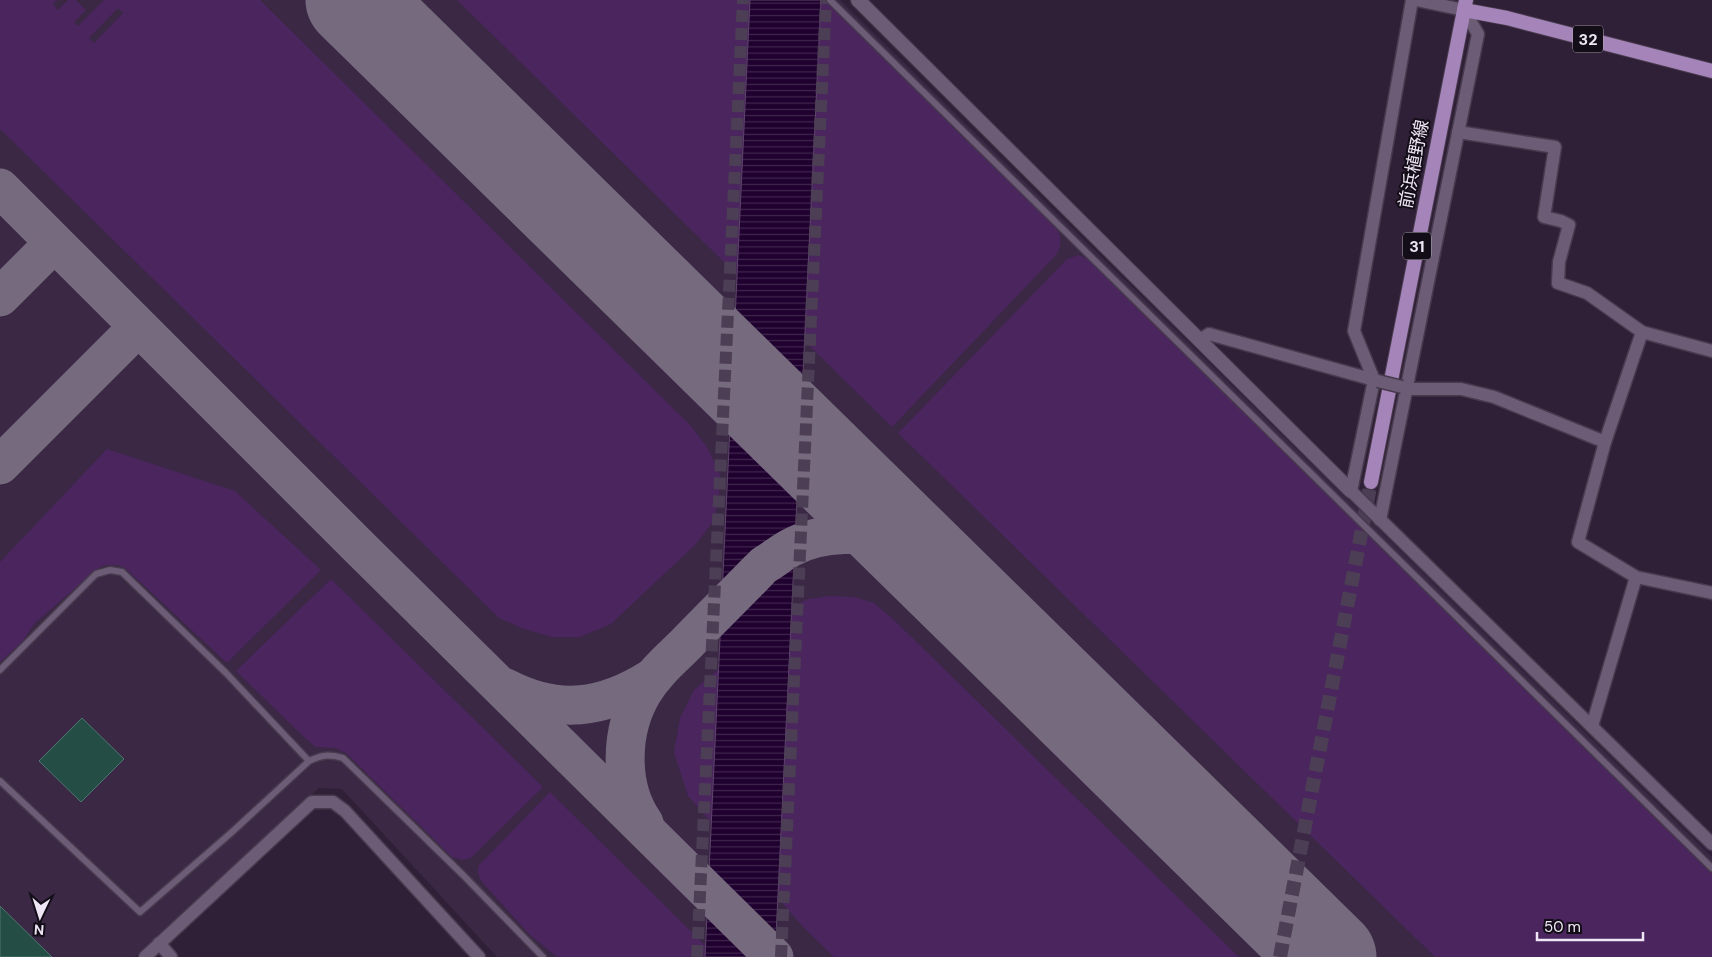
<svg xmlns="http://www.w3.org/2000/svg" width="1712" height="957" viewBox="0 0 1712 957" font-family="'DM Sans','Noto Sans JP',sans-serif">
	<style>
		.built { fill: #3a2844 }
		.grass { fill: #4a255e; fill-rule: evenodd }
		.water { fill: url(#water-rules); stroke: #5d456a }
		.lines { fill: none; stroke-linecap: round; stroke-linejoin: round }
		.taxiway { stroke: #766a7e; stroke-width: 39 }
		.runway { stroke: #766a7e; stroke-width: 95 }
		.building { fill: #244d46; stroke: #4f766e }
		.minor-tunnel { stroke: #4c3e54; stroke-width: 12; stroke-dasharray: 12 6; stroke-linecap: butt }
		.primary-tunnel { stroke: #4c3e54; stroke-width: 14; stroke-dasharray: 14 7; stroke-linecap: butt }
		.service-casing { stroke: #473a4d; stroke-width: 9 }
		.minor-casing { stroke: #473a4d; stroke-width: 15 }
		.tertiary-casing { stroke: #473a4d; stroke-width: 16 }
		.primary-casing { stroke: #473a4d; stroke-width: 16 }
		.service { stroke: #6c5c76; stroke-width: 6 }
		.minor { stroke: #6c5c76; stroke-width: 12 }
		.tertiary { stroke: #6c5c76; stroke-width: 14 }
		.primary { stroke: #a584b9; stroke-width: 14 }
		.minor-bridge-casing { stroke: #473a4d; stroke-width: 15; stroke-linecap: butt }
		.minor-bridge { stroke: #6c5c76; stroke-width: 12 }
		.labels { text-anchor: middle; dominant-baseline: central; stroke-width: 4; stroke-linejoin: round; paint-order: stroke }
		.shield { fill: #130d17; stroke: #ada5b2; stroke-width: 1 }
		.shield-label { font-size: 16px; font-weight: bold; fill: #efe6f5 }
		.street-label { font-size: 18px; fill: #efe6f5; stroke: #130d17 }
	</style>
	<defs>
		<pattern id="water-rules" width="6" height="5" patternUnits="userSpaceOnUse" patternTransform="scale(1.25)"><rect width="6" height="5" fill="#1f002f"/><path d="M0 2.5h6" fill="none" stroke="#40254e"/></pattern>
	</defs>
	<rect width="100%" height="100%" fill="#2f2037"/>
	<path class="built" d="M0 0H840L1712 857V957H497L342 789 319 788 135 957H0Z"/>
	<g class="grass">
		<path d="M0 0H57L53 4 58 10 68 0H76L86 10 74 22 78 26 104 0H260L691 426 707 447 720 474 719 498 713 522 695 545 611 624 580 637H552L521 628 499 618 0 129ZM118 8 123 13 94 43 89 38Z"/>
		<path d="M457 0H824L1055 226C1062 236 1062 244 1057 254L892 427Z"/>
		<path d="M1078 255 1088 259 1712 874V957H1435L898 433 1067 259Z"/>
		<path d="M107 449 235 491 321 570 227 663 125 568 118 565H109L102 566 95 571 35 623 22 642 0 662V562Z"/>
		<path d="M331 579 543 787 471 858 462 860 452 857 346 753 335 748 316 747 307 740 236 671Z"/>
		<path d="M830 596 854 597 874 603 892 618 1239 957H834L805 929 688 796 674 753 680 718 694 690 788 609 808 599Z"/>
		<path d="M550 792 717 957H557L530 935 482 882C478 876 477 872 479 865Z"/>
	</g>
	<path class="water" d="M750 0H821L775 957H705Z"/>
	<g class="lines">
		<g class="taxiway">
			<path d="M0 188 357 545 774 957"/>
			<path d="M0 297 54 243"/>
			<path d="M0 465 138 327"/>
			<path d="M764 565C773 560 781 553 790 548 821 531 867 530 899 545 913 553 925 562 937 572"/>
			<path d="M506 688C558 715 603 709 652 678"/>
			<path d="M644 823C618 786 620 730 643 692 654 673 671 659 686 644 710 619 735 595 759 570"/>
		</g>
		<path class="runway" d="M353 0 1329 957"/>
	</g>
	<g class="building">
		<path d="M82 718 124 759 81 802 39 761Z"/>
		<path d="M0 906 52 957H0Z"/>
	</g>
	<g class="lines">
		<g class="minor-tunnel">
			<path d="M697 957 743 0"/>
			<path d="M781 957 826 0"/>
		</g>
		<path class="primary-tunnel" d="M1280 957 1371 482"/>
		<g class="service-casing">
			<g id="service">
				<path d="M830 0 1712 868"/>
				<path d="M0 670 96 574 110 570 122 572 226 673 309 761"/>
				<path d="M0 781 140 912 232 832 309 761C322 755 328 754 343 758L463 875 543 957"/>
			</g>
		</g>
		<g class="minor-casing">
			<g id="minor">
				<path d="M1412 0 1354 331 1374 380 1351 491 1712 844"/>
				<path d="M1458 132 1555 147 1544 217 1561 221 1569 225 1559 262 1558 283 1587 293 1642 332 1712 351"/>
				<path d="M1642 332 1605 442 1578 542 1636 577 1712 593"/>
				<path d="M1200 340 1209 334 1378 381"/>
				<path d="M1402 387 1407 389H1461L1494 397 1605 442"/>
				<path d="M1380 520 1478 34 1464 10 1416 0"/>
				<path d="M1592 726 1636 577"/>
				<path d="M159 943 171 957"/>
				<path d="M145 957 312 802H333L345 811 479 957"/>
			</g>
		</g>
		<g class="tertiary-casing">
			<path id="tertiary" d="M858 0 1351 491"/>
		</g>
		<g class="primary-casing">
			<g id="primary">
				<path d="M1464 10 1507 18 1712 71"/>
				<path d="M1371 482 1466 0"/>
			</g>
		</g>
		<use href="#service" class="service"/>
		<use href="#minor" class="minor"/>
		<use href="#tertiary" class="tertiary"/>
		<use href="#primary" class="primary"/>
		<g class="minor-bridge-casing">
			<path id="minor-bridge" d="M1378 381 1402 387"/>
		</g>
		<use href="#minor-bridge" class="minor-bridge"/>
	</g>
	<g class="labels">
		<g class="shield">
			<rect x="1573" y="25.5" width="30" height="27" rx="4"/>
			<rect x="1403" y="232.5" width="28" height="27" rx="4"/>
		</g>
		<g class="shield-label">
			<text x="1588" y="39">32</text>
			<text x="1417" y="246">31</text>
		</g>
		<g class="street-label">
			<text transform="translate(1414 164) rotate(-79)">前浜植野線</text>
		</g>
	</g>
	<g transform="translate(40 917) rotate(184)" stroke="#130d17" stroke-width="4" paint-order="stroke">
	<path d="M0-4L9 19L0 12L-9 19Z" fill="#efe6f5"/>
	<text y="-8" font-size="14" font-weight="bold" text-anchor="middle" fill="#efe6f5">N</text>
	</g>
	<path d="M1537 932v8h106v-8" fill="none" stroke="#efe6f5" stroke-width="2.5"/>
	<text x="1544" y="932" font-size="15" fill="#efe6f5" stroke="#130d17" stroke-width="4" paint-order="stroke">50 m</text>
</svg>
